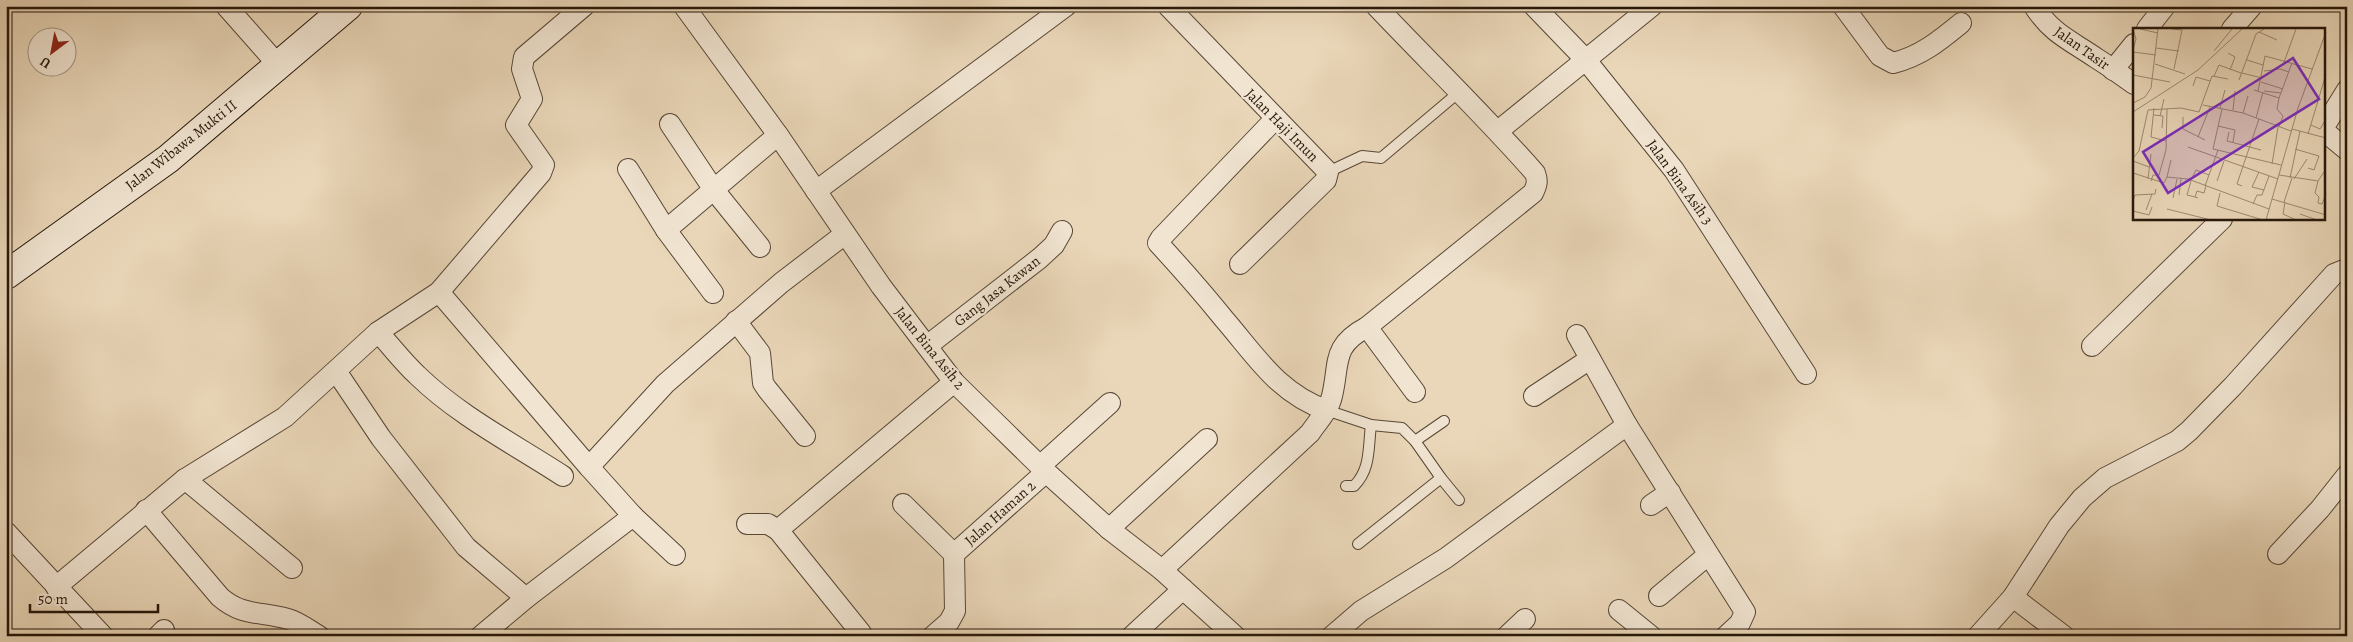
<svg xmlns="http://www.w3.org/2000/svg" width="2353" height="642" viewBox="0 0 2353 642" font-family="Alegreya,serif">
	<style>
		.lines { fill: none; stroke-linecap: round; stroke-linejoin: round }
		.service-casing { stroke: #574736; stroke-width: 12 }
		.minor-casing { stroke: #574736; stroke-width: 22 }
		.secondary-casing { stroke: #26170a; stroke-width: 30 }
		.service { stroke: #f1e5d2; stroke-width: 10 }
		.minor { stroke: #f1e5d2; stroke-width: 20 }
		.secondary { stroke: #f1e5d2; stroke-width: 28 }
		.labels { text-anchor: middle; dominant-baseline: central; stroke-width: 4.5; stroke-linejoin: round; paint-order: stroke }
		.street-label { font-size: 15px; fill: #26170a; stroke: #f1e5d2 }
		.inset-road { fill: none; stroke: #9c8a73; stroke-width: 1 }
		.view { fill: #7b2cbf; fill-opacity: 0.15; stroke: #7b2cbf; stroke-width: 2.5 }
		.inset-edge { fill: none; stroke: #26170a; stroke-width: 2.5 }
	</style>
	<rect width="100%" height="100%" fill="#ead7b9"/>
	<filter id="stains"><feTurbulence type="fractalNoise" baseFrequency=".004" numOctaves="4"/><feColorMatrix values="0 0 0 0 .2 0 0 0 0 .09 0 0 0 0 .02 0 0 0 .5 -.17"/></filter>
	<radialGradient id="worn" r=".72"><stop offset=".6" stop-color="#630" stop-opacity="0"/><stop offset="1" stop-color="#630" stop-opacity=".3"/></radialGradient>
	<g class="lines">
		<g class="service-casing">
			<g id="service">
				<path d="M1328 172 1362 156 1381 158 1458 93"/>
				<path d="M1326 410 1371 425 1402 428 1415 441 1441 478 1358 544"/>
				<path d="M1415 441 1444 421"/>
				<path d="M1441 478 1459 500"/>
				<path d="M1346 486H1354C1371 469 1368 448 1371 425"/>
			</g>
		</g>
		<g class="minor-casing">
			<g id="minor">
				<path d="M226 6 279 66"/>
				<path d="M684 6 778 135 881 286 954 382 1046 472 1109 529 1162 570 1235 636"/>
				<path d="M1168 6 1328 172 1326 180 1240 264"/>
				<path d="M1534 6 1585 59 1674 170 1806 374"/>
				<path d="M1843 6 1880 56 1893 63C1921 56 1939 41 1961 23"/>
				<path d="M2034 6C2052 34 2070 40 2096 58 2109 66 2121 75 2134 84"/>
				<path d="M2147 29 2165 6"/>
				<path d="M2232 29 2252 6"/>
				<path d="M2113 70 2134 44"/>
				<path d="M1275 119 1161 238 1158 243C1181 268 1203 293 1224 319 1256 356 1278 393 1326 410"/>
				<path d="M670 124 714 190 760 247"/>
				<path d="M2324 127 2347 90"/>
				<path d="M1498 131 1652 6"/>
				<path d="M2324 131 2347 150"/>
				<path d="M628 169 666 230 713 293"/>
				<path d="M816 191 1066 6"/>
				<path d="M666 230 778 135"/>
				<path d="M439 292 589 467 633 516 675 555"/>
				<path d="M736 321 760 353 763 383 767 389 805 436"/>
				<path d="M1367 327 1415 392"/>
				<path d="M378 332C391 346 403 362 417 375 459 416 514 444 563 476"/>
				<path d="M1577 335 1627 425 1745 612 1740 623 1726 636"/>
				<path d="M927 346 1040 258 1054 245 1062 231"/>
				<path d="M2092 346 2222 219"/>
				<path d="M336 371 381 438 466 547 526 598"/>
				<path d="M1534 396 1590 359"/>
				<path d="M1040 466 1110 403"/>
				<path d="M589 467 665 384 781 283 845 234"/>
				<path d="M185 479 292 568"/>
				<path d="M903 504 954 554"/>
				<path d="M1651 505 1670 492"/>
				<path d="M146 510 220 597C243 617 261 611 288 619 299 622 309 630 319 636"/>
				<path d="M747 524H768L778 530 861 633"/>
				<path d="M1109 529 1207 439"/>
				<path d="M778 530 954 382"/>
				<path d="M6 532 103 636"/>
				<path d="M2278 554 2320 509 2347 475"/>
				<path d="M1162 570 1310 433C1318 421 1329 410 1332 396 1340 363 1331 346 1367 327L1533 193C1537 185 1538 181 1535 173 1484 115 1429 62 1376 6"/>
				<path d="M56 587 185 479 285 417 378 332 439 292 541 173 544 165 516 125 532 99 522 69 524 57 584 6"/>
				<path d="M1659 596 1708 555"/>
				<path d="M2013 597 2064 636"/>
				<path d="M1619 610 1651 636"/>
				<path d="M158 636 164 630"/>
				<path d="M481 636 526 598 633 516"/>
				<path d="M933 636 949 622 955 611 954 554 1046 472"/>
				<path d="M1132 636 1183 589"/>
				<path d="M1332 636 1361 611 1446 558 1627 425"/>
				<path d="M1507 636 1525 619"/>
				<path d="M1978 636 2013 597 2059 526 2082 498 2105 478 2177 441 2189 431 2233 386 2334 274 2344 270 2347 271"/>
			</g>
		</g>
		<g class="secondary-casing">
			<path id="secondary" d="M6 275 168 159 348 6"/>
		</g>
		<use href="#service" class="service"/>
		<use href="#minor" class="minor"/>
		<use href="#secondary" class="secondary"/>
	</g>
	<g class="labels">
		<g class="street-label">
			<text transform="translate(2082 48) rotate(35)">Jalan Tasir</text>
			<text transform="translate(1282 125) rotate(45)">Jalan Haji Imun</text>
			<text transform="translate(181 145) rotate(-38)">Jalan Wibawa Mukti II</text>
			<text transform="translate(1680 182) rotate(54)">Jalan Bina Asih 3</text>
			<text transform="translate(997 291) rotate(-38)">Gang Jasa Kawan</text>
			<text transform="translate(930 348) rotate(51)">Jalan Bina Asih 2</text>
			<text transform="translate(1000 513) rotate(-42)">Jalan Haman 2</text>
		</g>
	</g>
	<g transform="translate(2133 28)">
		<rect width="192" height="192" fill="#ead7b9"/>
		<path class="inset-road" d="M7 1 25 5M39 1 49 2 41 41M126 4 144 12M23 20 46 23M0 22 3 11 0 1M81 23 99 1M0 24 23 27M95 25 102 29 97 42M114 32 130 37M22 36 52 46M150 37 163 1M131 43 147 41 156 44M109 45 129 50M0 47 37 54M81 48 86 37 108 45M106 52 123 6 131 1M128 54 150 61M60 58 63 49 77 53M121 62 146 70M125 63 132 28 179 41M131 63 148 65M0 75 12 69 18 60 25 1M70 77 110 85 158 103M21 80 18 109 33 113M87 80 92 62M89 81 80 121 148 137M100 82 102 63M0 84 65 42 109 1M110 85 115 68M21 87 30 88 29 100M27 88 31 71M50 89V101L72 112M123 90 130 64M178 97 187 101 193 91M85 98 102 102 100 114M146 99 150 88 144 81 146 70 159 35M159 101 193 110M96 104 94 113 128 122M175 106 193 46M65 109 77 79M55 119 145 151M162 121 186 128 181 142 175 140M0 130 6 123 15 82 48 80 66 84 79 48 95 51M0 133 16 139M139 136 145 99M126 144 119 159 131 162M0 145 31 155 34 149 55 151 136 181M146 147 185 153 193 141M60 148 63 142 76 147M34 149 38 132M157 150 167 103M15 151 18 126M161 151 174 131M18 153 20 147H26L33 122 34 81M58 153 54 167 62 169M84 153 91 133M185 153 182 165 186 169 185 175 189 176 193 166M72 158 85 122M109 158 104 156 126 91M87 165 84 178 130 192M46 167 48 151M40 170 44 151M65 170 62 169 64 163 71 165 73 158M139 171 193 187M0 173 2 167 22 166 23 161M151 174 159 150M152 174 150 186 163 192M120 176 124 167H129L136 148M34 181 78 192M13 182 19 166M0 183 16 187 19 179M167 186 184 192M133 192 165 80 193 4"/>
		<path class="view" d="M160 30 186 71 35 165 10 124Z"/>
		<rect width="192" height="192" class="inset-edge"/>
	</g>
	<rect width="2353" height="642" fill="none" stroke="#ead7b9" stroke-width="25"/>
	<rect x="8" y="8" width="2338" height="627" fill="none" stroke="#26170a" stroke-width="2.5"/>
	<rect x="12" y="12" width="2328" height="617" fill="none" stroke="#26170a"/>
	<g transform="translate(52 52) rotate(212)"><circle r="24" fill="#f1e5d2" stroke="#a09382"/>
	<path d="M0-4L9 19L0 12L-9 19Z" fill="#8f2418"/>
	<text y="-8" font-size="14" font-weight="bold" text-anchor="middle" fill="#26170a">U</text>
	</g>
	<path d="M30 604v8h128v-8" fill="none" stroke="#26170a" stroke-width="2.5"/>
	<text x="38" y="604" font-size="15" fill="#26170a" stroke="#f1e5d2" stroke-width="4" paint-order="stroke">50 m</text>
	<rect width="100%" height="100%" filter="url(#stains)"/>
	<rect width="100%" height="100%" fill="url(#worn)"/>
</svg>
